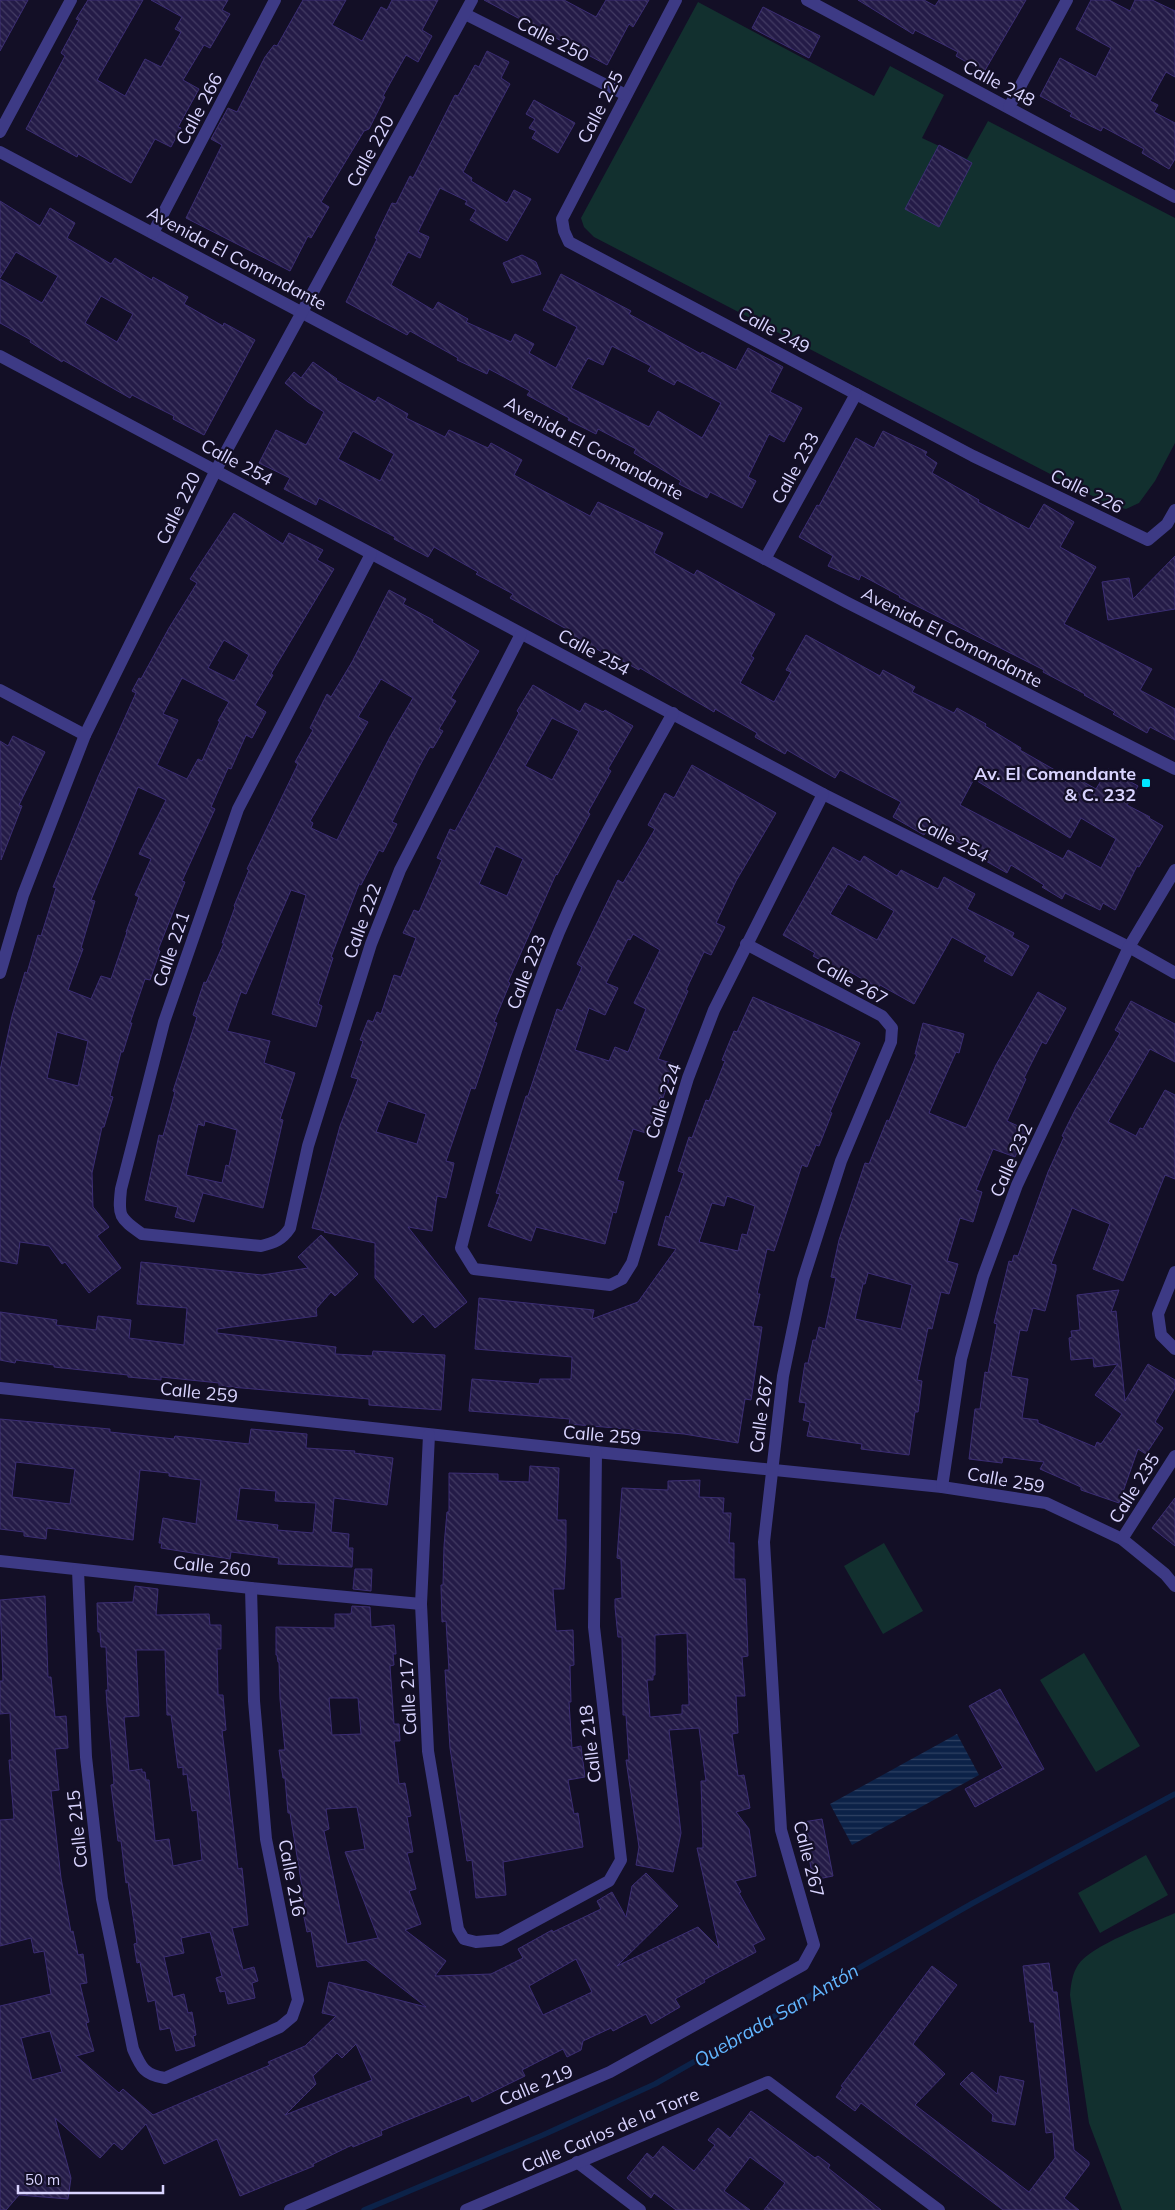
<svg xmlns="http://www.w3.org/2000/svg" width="1175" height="2210" viewBox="0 0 1175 2210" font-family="Mulish,sans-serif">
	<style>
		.green { fill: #12302f }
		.water { fill: url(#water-rules) }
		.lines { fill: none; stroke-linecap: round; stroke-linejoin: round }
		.stream { stroke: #0c2248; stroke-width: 5.5 }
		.building { fill: url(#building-back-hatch); stroke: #3b2d73; fill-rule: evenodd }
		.minor { stroke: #3d3a85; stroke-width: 12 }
		.poi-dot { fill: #00e5ff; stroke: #130f26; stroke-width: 2 }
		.labels { text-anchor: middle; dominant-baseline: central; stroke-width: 4.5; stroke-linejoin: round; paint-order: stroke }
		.street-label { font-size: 18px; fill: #d9d4ff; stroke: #130f26 }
		.poi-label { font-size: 18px; font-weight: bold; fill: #d9d4ff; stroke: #130f26; text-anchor: end }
		.water-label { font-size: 19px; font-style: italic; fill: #62b6ff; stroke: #130f26 }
	</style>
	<defs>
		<pattern id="water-rules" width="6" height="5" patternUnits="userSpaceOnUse" patternTransform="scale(1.25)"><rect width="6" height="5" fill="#0c2248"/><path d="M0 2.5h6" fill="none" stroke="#2f4163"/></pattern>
		<pattern id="building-back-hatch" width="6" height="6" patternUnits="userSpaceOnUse" patternTransform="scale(1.25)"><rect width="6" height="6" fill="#241b47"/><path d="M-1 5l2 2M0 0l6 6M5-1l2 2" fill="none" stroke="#433b63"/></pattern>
	</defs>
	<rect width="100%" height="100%" fill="#130f26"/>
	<g class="green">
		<path d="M698 2 874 96 890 66 944 95 922 138 967 159 988 121 1175 218V443L1155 481 1139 503 1126 509 1110 505 594 237 584 227 581 218Z"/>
		<path d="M884 1543 923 1611 883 1634 844 1566Z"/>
		<path d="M1084 1653 1140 1746 1096 1772 1040 1680Z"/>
		<path d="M1146 1855 1168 1895 1100 1933 1078 1893Z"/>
		<path d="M1175 1913V2210H1122L1089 2123 1070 1995C1071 1985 1072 1974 1078 1965 1091 1945 1151 1924 1175 1913Z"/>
	</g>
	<path class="water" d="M957 1734 979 1775 852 1845 830 1804Z"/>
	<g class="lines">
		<path class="stream" d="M364 2210 543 2135 655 2084 973 1903 1175 1794"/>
	</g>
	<g class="building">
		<path d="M0 0H28L0 51Z"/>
		<path d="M88 0H143L97 80 125 96 145 59 161 67 181 32 175 29 182 17 151 0H228L222 10 230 14 210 48 204 45 183 80 199 89 178 127 181 128 171 147 155 139 131 183 78 154 77 157 26 129 65 56 61 53 79 20 76 19Z"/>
		<path d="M303 0H346L332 25 362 41 381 7 387 10 392 0H438L422 30 432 36 418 62 406 55 383 96 385 97 369 129 364 131 321 202 329 207 311 238 308 236 290 271 186 218 222 145 211 139 228 108 237 112 265 57 274 45 277 46Z"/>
		<path d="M484 0H564L596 17 606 0H649L633 27 629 24 607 65Z"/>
		<path d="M858 0H924L935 6 939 0H1026L984 72 956 56 958 52 915 30 913 34Z"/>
		<path d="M1091 0H1109L1130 11 1135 0H1152L1175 11V77L1166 72 1150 101 1158 105 1154 112 1175 123V159L1169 169 1142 153 1144 149 1103 127 1101 131 1070 116 1072 113 1040 96 1060 58 1096 77 1111 48 1076 29Z"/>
		<path d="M763 7 820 36 809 58 752 28Z"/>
		<path d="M487 51 509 62 501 78 510 84 463 172 472 178 471 181 507 203 514 190 531 199 507 241 470 220 476 210 465 204 467 201 440 188 418 232 429 237 420 258 408 252 391 285 433 310 438 302 468 319 466 322 511 342 515 334 534 344 529 353 556 368 577 327 543 310 561 274 631 311 629 314 701 354 702 352 736 370 748 348 783 367 770 392 802 408 784 442 769 434 748 477 756 481 742 508 710 492 707 498 679 484 681 481 634 453 636 449 598 429 596 434 568 420 569 418 527 395 530 391 489 369 487 374 457 360 458 358 410 331 407 335 346 302 377 239 375 238 392 203 396 204 410 176 413 178 455 95 458 96 475 65 479 67ZM612 346 651 366 648 371 674 385 677 380 721 403 702 438 658 411 649 427 571 388 588 358 603 365Z"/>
		<path d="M534 100 575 123 558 153 532 138 536 131 529 128 535 119 526 114Z"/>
		<path d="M939 145 972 163 939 227 905 209Z"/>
		<path d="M0 201 40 226 50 208 75 223 67 238 111 264 115 258 152 280 153 277 188 297 184 304 223 326 224 323 255 340 204 435 173 419 174 416 132 395 130 398 63 360 62 362 30 342 31 340 0 323V279L42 303 58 276 16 252 0 278ZM101 296 133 314 117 342 85 323Z"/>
		<path d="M522 255 536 262 541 274 512 283 503 263Z"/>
		<path d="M313 362 337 379 336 380 375 402 378 397 408 414 406 418 445 437 449 430 488 448 491 443 522 460 514 475 590 516 598 502 663 533 654 553 694 575 697 570 775 614 751 656 754 658 740 683 774 702 791 672 786 670 806 635 880 676 883 670 915 687 912 692 954 713 957 708 986 724 985 726 1021 748 1020 750 1060 773 1062 770 1096 789 1108 769 1138 786 1127 805 1150 817 1149 818 1163 826 1139 867 1137 866 1115 910 1103 903 1100 910 1065 893 1062 899 1042 887 1044 885 1011 865 1007 873 970 852 972 849 929 827 924 835 893 817 901 802 840 770 835 778 787 750 785 754 755 737 757 733 715 709 714 712 640 668 639 670 603 650 602 652 571 634 572 632 510 598 513 594 476 574 478 572 434 547 428 557 394 539 395 537 319 498 316 505 284 489 290 478 259 463 276 430 306 445 324 412 308 402 285 383 294 372 301 378ZM353 431 394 454 380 481 338 459ZM974 779 1070 838 1081 818 1116 839 1101 868 1068 850 1063 859 960 805Z"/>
		<path d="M883 431 927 452 925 455 937 463 932 473 979 500 978 502 1029 529 1044 504 1074 522 1060 547 1096 567 1064 624 1152 669 1140 690 1175 709V740L1150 727 1147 733 1113 714 1115 712 1084 695 1085 694 1043 672 1044 670 899 597 900 596 861 575 859 580 828 566 833 556 799 537 817 505 819 506 856 438 874 448Z"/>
		<path d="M234 513 283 544 289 533 323 550 317 560 334 569 271 674 273 675 255 705 266 712 252 738 246 735 231 769 228 768 211 807 215 809 182 881 185 882 158 950 160 951 150 980 145 979 130 1023H132L123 1052H121L110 1096 113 1097 104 1127H102L92 1173 93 1207 109 1227 97 1236 121 1268 89 1293 65 1262 62 1264 49 1246 20 1242 17 1264 0 1261V1070L12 1016 25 972 27 973 38 935 41 936 56 888 53 887 98 777 136 693 132 691 139 678 141 679 169 628 197 583 190 579ZM224 640 249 655 234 681 208 668ZM182 678 229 702 218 721H220L202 761 198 759 187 779 157 765 178 720 163 714ZM138 787 166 800 139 854 151 859 135 895 139 897 126 932H127L111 979 101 976 91 999 68 990 83 949 81 948 95 901 91 900ZM57 1032 88 1041 78 1086 47 1078Z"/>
		<path d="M1175 556V609L1108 620 1102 582 1129 578 1133 599Z"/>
		<path d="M389 590 406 599 403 604 433 620 432 622 479 651 451 698 456 701 439 729 443 731 433 748 430 747 418 769 392 822 397 824 383 852 379 850 361 885 359 884 331 957 333 958 318 1004 322 1006 316 1027 272 1014 306 895 291 890 246 994 241 992 227 1031 270 1041 264 1063 295 1073 280 1119 283 1120 263 1208 203 1193 194 1222 175 1217 178 1207 145 1200 159 1135 163 1136 175 1092 173 1091 197 1017 193 1015 204 982 206 983 224 943H222L235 907 234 906 249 870 247 869 298 764 295 762 313 730 310 728 327 694 331 697 352 662ZM381 679 413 698 390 737 337 840 311 828 313 823 310 821 368 722 358 717ZM205 1121 237 1130 229 1166 226 1165 222 1183 186 1175 198 1124 204 1126Z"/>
		<path d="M533 685 580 712 585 703 603 712 605 710 633 726 608 769 611 771 588 812 590 814 557 875 556 874 508 982 510 983 494 1022 497 1023 475 1089 471 1088 446 1161 454 1163 453 1168 446 1198 437 1196 432 1231 408 1227 467 1302 435 1328 423 1314 413 1323 375 1278V1243L324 1232 325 1231 312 1228 340 1126 358 1079 351 1077 363 1041 360 1040 368 1020 373 1022 377 1012 381 1014 394 975 401 977 416 938 403 933 414 910 419 912 442 860 437 858 450 829 455 831 519 713 517 711ZM552 718 579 731 552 780 525 766ZM496 846 523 859 507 896 479 884ZM388 1101 426 1114 417 1144 376 1132Z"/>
		<path d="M13 736 45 752 19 805 22 806 1 860 0 741 8 746Z"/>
		<path d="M692 765 776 813 736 881 716 923 725 927 711 955 704 952 686 990 688 991 680 1009 658 1059 674 1064 663 1098 660 1097 649 1134 633 1129 617 1180 624 1182 616 1213 613 1212 605 1244 536 1227 531 1241 488 1226 500 1194 496 1193 526 1096H528L557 1009 562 1011 582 967 577 964 618 880 623 883 655 829 648 825 665 793 674 798ZM633 934 660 950 634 1003 646 1009 628 1052 615 1047 609 1061 575 1050 589 1008 605 1015 618 988 606 983 628 939 630 940Z"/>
		<path d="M833 847 860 862 864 856 897 876 901 870 938 889 944 877 975 894 967 909 1014 933 1012 937 1029 946 1012 976 984 961 987 956 952 937 914 1004 880 985 878 988 843 968 841 971 813 956 815 953 783 935ZM848 884 894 911 877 940 830 914Z"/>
		<path d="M1038 992 1066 1008 1046 1044 1042 1042 1024 1078 1026 1079 1007 1121 1027 1130 1015 1157 993 1149 976 1190 982 1192 973 1222 960 1218 947 1261 958 1264 949 1294 941 1292 932 1329 928 1328 917 1380 922 1381 918 1412H915L909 1455 861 1449 862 1444 807 1436 810 1422 803 1420 806 1403 799 1402 805 1363H808L813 1340H816L819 1327 825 1329 836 1278 831 1277 839 1240 865 1163 869 1164 887 1120 889 1121 917 1054H915L923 1023 964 1034 959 1053 956 1052 929 1113 966 1128 996 1065ZM868 1273 912 1285 901 1329 855 1319 863 1284H865Z"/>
		<path d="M753 997 860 1043 830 1112 832 1113 819 1146 816 1145 807 1167 802 1165 774 1251 767 1249 757 1294H760L753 1326 762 1327 751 1400 745 1399 738 1443 684 1434 569 1424 570 1419 469 1411 472 1379 539 1384 540 1379H571L572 1357 475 1349 479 1298 594 1310 592 1319 638 1302 676 1249 658 1245 666 1216 669 1217 684 1173 678 1171 689 1137 692 1138 706 1100 709 1101 725 1061 722 1060 734 1031 737 1032ZM727 1196 755 1206 747 1235 742 1234 738 1251 699 1242 712 1203 724 1206Z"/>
		<path d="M1131 1001 1175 1024V1062L1150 1049 1108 1122 1136 1136 1140 1128 1143 1129 1165 1090 1175 1095V1179L1165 1175 1123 1281 1093 1269 1110 1224 1072 1208 1051 1264 1056 1265V1270L1045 1311 1033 1308 1027 1331 1020 1330 1011 1376 1028 1379 1022 1418 1038 1420V1423L1095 1447 1097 1442 1101 1444 1122 1414 1095 1395 1118 1364 1094 1367 1093 1358 1071 1360 1069 1338 1072 1337 1071 1331 1080 1330 1077 1295 1119 1290 1111 1312 1116 1311 1125 1401 1148 1364 1175 1380V1388L1155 1422 1163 1428 1146 1454 1138 1449 1119 1503 1081 1490V1487L1040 1469 1044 1462 1003 1457 1002 1463 969 1459 975 1409H980L985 1372 988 1373 997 1324 994 1323 1009 1261 1012 1262 1014 1255 1018 1256 1048 1172 1064 1137 1062 1136 1075 1110 1120 1033 1115 1030Z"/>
		<path d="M321 1235 358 1274 335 1296 331 1292 316 1309 317 1316 217 1329V1333L336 1347 335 1354 372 1356 373 1351 445 1355 441 1410 369 1405V1399L219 1386V1383L161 1377V1380L128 1377V1375L54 1367V1365L16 1360 15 1363 0 1360V1312L57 1320 56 1325 96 1330 98 1316 131 1320 129 1338 184 1345 187 1308 137 1304 141 1262 262 1275 308 1268 298 1257Z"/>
		<path d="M0 1419 110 1429V1432L174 1439 175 1436 249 1444 251 1429 307 1434 306 1448 355 1451 354 1453 393 1458 387 1505 334 1498 331 1532 349 1534 348 1548H353L352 1567 278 1564 279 1558 231 1552 230 1559 161 1548 162 1543H159L163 1518 196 1524 201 1480 169 1476V1473L140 1470 133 1540 47 1528 46 1539 24 1536V1532L0 1529ZM16 1462 75 1469 70 1504 12 1497ZM240 1488 276 1491 275 1501 316 1503 313 1533 277 1530 278 1525 236 1520Z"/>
		<path d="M530 1466 559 1468 557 1520H566V1550L564 1589H553L556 1631 573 1630 574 1665 570 1666 571 1702H569L572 1748 581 1746 585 1777 568 1780 574 1814 578 1813 583 1847 503 1862 506 1895 476 1898 472 1860 467 1861 450 1748 445 1670H449L446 1621 442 1622 441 1585H443L444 1546 447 1512H449V1473L498 1474V1481L529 1482Z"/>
		<path d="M700 1480 699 1497 724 1498 723 1513H731L729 1543H734V1579H745L748 1656 742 1657 745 1696H736L738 1733 732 1734 738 1776 744 1775 750 1808 736 1812 749 1829 756 1876 735 1881 741 1892 739 1893 765 1939 753 1945 756 1952 704 1980 705 1982 675 1999 680 2007 651 2024 646 2014 613 2031 611 2028 583 2041 581 2050 567 2057 563 2049 522 2070 525 2076 472 2102 469 2095 381 2131 382 2135 353 2147 352 2145 313 2164 314 2166 240 2196 217 2139 164 2164 146 2124 122 2150 114 2143 100 2158 55 2118 71 2178 68 2199 19 2195 6 2210H0V2006L51 1994 44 1951 34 1953 31 1938 0 1946V1820L14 1819 9 1760H12L10 1713 0 1714V1681H3L0 1600 45 1596 48 1677H51L55 1717 66 1716 68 1748 55 1749 59 1790 51 1791 61 1878 71 1932 73 1931 78 1955 83 1954 87 1983 80 1984 89 2022 86 2023 94 2051 76 2056 119 2093 123 2089 153 2115 270 2065 268 2062 305 2046 336 2016 322 2013 329 1982 426 2007 366 1960 317 1967 311 1931 307 1932 303 1912H306L290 1813H288L285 1778H283L279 1750H285L280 1699 279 1662H278L277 1655H276V1627L335 1628V1614H351L352 1606 370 1607 371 1627 394 1625 396 1654H393L394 1665 390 1666 394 1724H399L400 1741H394L399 1784 405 1783 411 1816 407 1817 413 1852 407 1853 416 1889 409 1891 421 1924 405 1930 446 1961 435 1976 491 1974 523 1958 518 1949 552 1930 553 1932 601 1909 597 1901 612 1892 626 1917 632 1886 646 1873 678 1906 617 1966 698 1927 719 1948 697 1848H703L701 1781H706L699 1728 669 1730 681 1833 673 1872 636 1865 639 1847 626 1760H629L626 1715H623L622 1637H618L615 1607V1599L622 1598 621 1559 617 1558 622 1488 668 1490V1481ZM687 1633 689 1705H682V1714L650 1717 647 1680H653V1675H655V1635ZM329 1698H358L361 1734 332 1735ZM357 1807 365 1849 345 1852 378 1938 347 1944 324 1831 329 1829 326 1809ZM576 1959 592 1992 543 2015 529 1986ZM50 2031 62 2072 32 2080 21 2038ZM356 2044 372 2080 285 2115 316 2084 313 2076 337 2053 342 2058Z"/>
		<path d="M1175 1498V1546L1152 1528Z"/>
		<path d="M355 1569H372L371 1591 353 1589Z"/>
		<path d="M135 1586 158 1589 156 1615 209 1614 210 1625H221V1649H217L218 1695H223L226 1730 222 1731 226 1763 238 1869 242 1868 248 1925 232 1928 243 1970 254 1967 258 1981 252 1983 255 1998 228 2004 225 1991 220 1992 216 1978 222 1976 210 1932 181 1938 184 1953 164 1957 173 1997 184 1994 188 2013 192 2012 196 2035 193 2036 195 2046 176 2051 170 2028 160 2030 155 2000 148 2002 140 1962 137 1963 134 1944 137 1943 128 1882 126 1883 121 1841H118L111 1785 114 1784 107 1704 106 1690H108L106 1647H101L100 1632H98L97 1603 133 1602ZM136 1650H165L167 1715H171L178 1768 183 1767V1775L187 1774 192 1811 197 1810 202 1860 173 1866 169 1839 155 1841 149 1780H146L145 1772H142V1769L129 1771 124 1717 139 1716Z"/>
		<path d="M1000 1689 1044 1769 975 1807 965 1789 1003 1768 969 1706Z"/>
		<path d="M822 1819 833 1876 813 1880 803 1822Z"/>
		<path d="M1049 1963 1053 1992H1057L1074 2150 1089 2162V2165L1064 2198 1079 2210H1003L861 2103 855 2111 836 2097 843 2087 841 2086 932 1966 957 1985 913 2044 945 2074 915 2105 1029 2192 1055 2158 1053 2132 1046 2133 1034 2022H1030L1023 1966Z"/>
		<path d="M972 2072 997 2094 1000 2076 1024 2081 1015 2125 992 2121 993 2115 960 2084Z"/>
		<path d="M751 2111 815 2158 818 2156 830 2165 828 2168 881 2210H764L785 2183 750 2157 724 2191 750 2210H676L654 2193 651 2198 627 2178 647 2153 653 2158 663 2146 694 2171 715 2145 708 2140 718 2128 730 2138Z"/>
	</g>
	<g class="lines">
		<g class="minor">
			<path d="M676 0 562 219 564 231 569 242 973 456 1148 540 1167 524 1175 510"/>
			<path d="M807 0 1175 197"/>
			<path d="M465 14 626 95"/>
			<path d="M1009 107 1067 0"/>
			<path d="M0 132 71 0"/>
			<path d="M0 152 846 602 1175 769"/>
			<path d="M153 233 275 0"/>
			<path d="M0 356 823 794 1129 947 1175 973"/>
			<path d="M371 554 238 809 164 1022 121 1189C118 1216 119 1218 142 1234L261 1246C274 1243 282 1240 290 1228L308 1146 371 944 400 870 521 634"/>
			<path d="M765 559 856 394"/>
			<path d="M0 690 85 735"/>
			<path d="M673 713C633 785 591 857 559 932 517 1034 488 1141 461 1248L474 1269 610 1285 622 1279 632 1263 688 1078 714 1010 823 794"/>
			<path d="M0 973 23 895 85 735 216 470 472 0"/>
			<path d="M1175 1272 1158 1314 1161 1335 1175 1349"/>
			<path d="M0 1388 596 1452 942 1487 1046 1503 1122 1539 1165 1574 1175 1586"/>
			<path d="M429 1435 421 1604 428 1751 458 1929 464 1939 476 1942 500 1940 609 1881 621 1860 594 1627 596 1452"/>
			<path d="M942 1487 961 1359 983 1277 1017 1185 1129 947 1175 870"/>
			<path d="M1122 1539 1175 1456"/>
			<path d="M0 1561 251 1588 421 1604"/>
			<path d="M78 1570 86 1757 102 1899 133 2049C141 2067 144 2075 165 2078L280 2027 292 2017 298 2000 266 1839 254 1701 251 1588"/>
			<path d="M577 2162 640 2210"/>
			<path d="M290 2210 610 2072 803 1965 814 1945 781 1830 764 1542 783 1376 803 1280 841 1161 891 1042 892 1028 882 1016 746 944"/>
			<path d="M466 2210 768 2082 939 2210"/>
		</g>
	</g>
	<rect class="poi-dot" x="1141" y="778" width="10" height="10" rx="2.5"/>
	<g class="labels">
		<g class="street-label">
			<text transform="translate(553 39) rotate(27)">Calle 250</text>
			<text transform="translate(999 83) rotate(28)">Calle 248</text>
			<text transform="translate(600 107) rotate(-63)">Calle 225</text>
			<text transform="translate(199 109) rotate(-62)">Calle 266</text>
			<text transform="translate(370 151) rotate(-61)">Calle 220</text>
			<text transform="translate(237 258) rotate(28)">Avenida El Comandante</text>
			<text transform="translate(774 330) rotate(28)">Calle 249</text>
			<text transform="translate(594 448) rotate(28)">Avenida El Comandante</text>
			<text transform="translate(237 462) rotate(28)">Calle 254</text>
			<text transform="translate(795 468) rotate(-61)">Calle 233</text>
			<text transform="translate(1087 491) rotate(26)">Calle 226</text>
			<text transform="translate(178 508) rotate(-64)">Calle 220</text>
			<text transform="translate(952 637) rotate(27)">Avenida El Comandante</text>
			<text transform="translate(594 652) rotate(28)">Calle 254</text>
			<text transform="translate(953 839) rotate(27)">Calle 254</text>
			<text transform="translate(362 921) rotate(-70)">Calle 222</text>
			<text transform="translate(171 949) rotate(-71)">Calle 221</text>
			<text transform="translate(526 972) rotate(-69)">Calle 223</text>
			<text transform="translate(852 981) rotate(29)">Calle 267</text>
			<text transform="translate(663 1101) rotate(-72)">Calle 224</text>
			<text transform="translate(1011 1160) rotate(-66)">Calle 232</text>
			<text transform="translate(199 1392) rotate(6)">Calle 259</text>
			<text transform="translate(761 1414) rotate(-82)">Calle 267</text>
			<text transform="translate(602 1435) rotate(5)">Calle 259</text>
			<text transform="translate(1006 1480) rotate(10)">Calle 259</text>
			<text transform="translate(1134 1488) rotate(-58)">Calle 235</text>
			<text transform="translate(212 1566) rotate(6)">Calle 260</text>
			<text transform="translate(408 1696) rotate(-93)">Calle 217</text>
			<text transform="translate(590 1744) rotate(-97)">Calle 218</text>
			<text transform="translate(77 1829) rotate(-96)">Calle 215</text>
			<text transform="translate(809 1859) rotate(76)">Calle 267</text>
			<text transform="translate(292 1878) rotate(79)">Calle 216</text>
			<text transform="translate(536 2085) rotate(-23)">Calle 219</text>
			<text transform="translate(610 2130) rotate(-23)">Calle Carlos de la Torre</text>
		</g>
		<g class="poi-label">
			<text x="1136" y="773">Av. El Comandante<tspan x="1136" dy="21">&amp; C. 232</tspan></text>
		</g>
		<g class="water-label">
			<text transform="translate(776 2015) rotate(-30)">Quebrada San Antón</text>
		</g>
	</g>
	<path d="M18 2185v8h145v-8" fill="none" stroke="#d9d4ff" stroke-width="2.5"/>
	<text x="25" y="2185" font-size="15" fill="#d9d4ff" stroke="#130f26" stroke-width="4" paint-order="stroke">50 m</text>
</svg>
